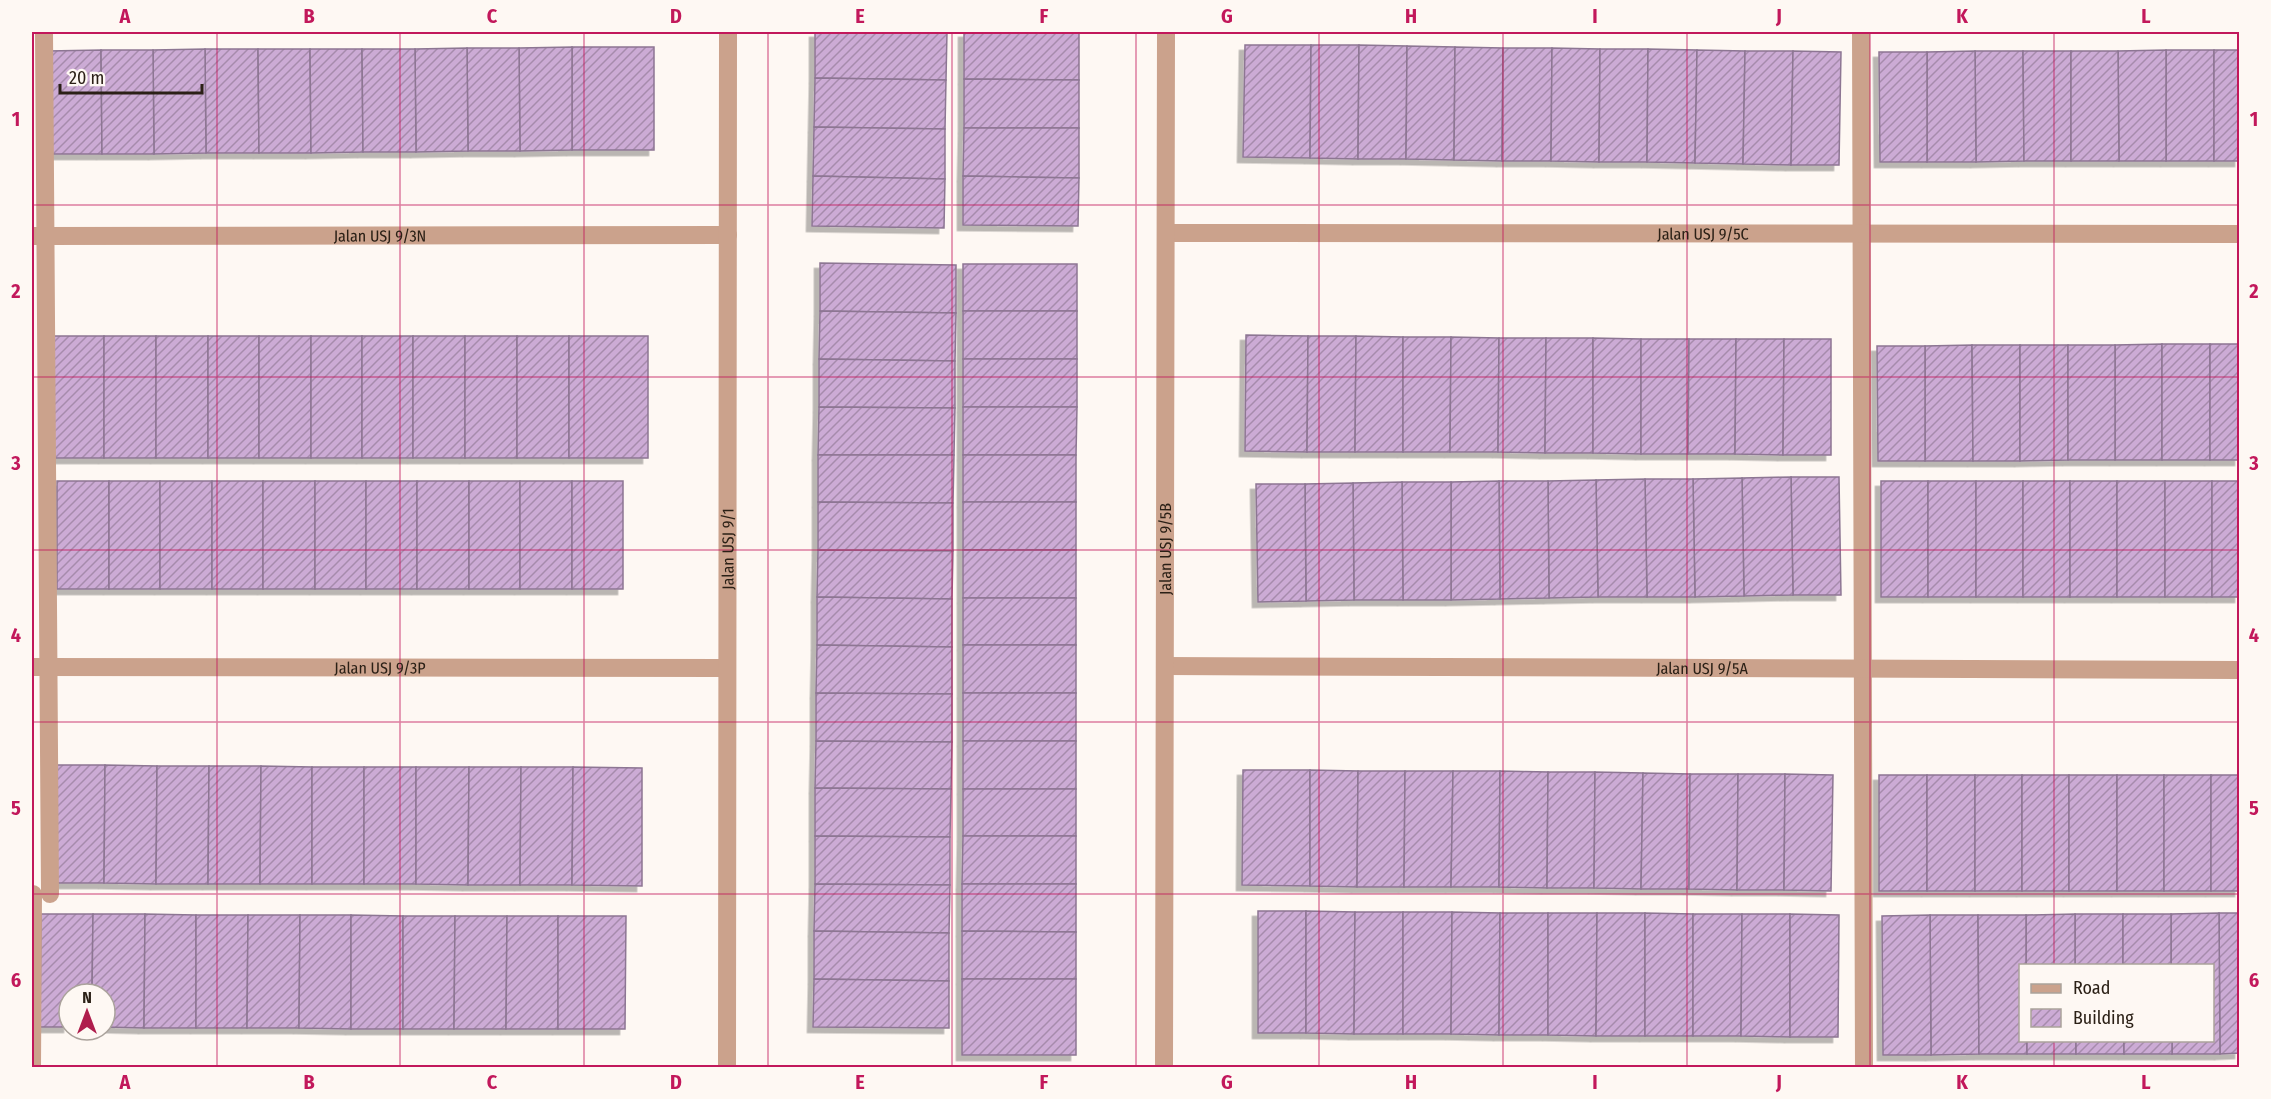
<svg xmlns="http://www.w3.org/2000/svg" width="2271" height="1099" viewBox="0 0 2271 1099" font-family="'Fira Sans Condensed',sans-serif">
	<style>
		.building { fill: url(#building-hatch); stroke: #8d7693; stroke-width: 1.5; filter: url(#shadow) }
		.lines { fill: none; stroke-linecap: round; stroke-linejoin: round }
		.minor { stroke: #cba28c; stroke-width: 18 }
		.grid { fill: none; stroke: #c2185b; stroke-width: 1.5; stroke-opacity: 0.55 }
		.labels { text-anchor: middle; dominant-baseline: central; stroke-width: 6; stroke-linejoin: round; paint-order: stroke }
		.street-label { font-size: 16px; fill: #2b2016; stroke: #fef8f3 }
		.neatline { fill: none; stroke: #c2185b; stroke-width: 2 }
		.grid-label { font-size: 20px; text-anchor: middle; font-weight: bold; fill: #c2185b }
	</style>
	<defs>
		<pattern id="building-hatch" width="6" height="6" patternUnits="userSpaceOnUse" patternTransform="scale(1.5)"><rect width="6" height="6" fill="#ccabd5"/><path d="M-1 1l2-2M0 6l6-6M5 7l2-2" fill="none" stroke="#a68bac"/></pattern>
		<filter id="shadow"><feDropShadow dx="-5.5" dy="5.5" stdDeviation="0" flood-color="#0004"/></filter>
	</defs>
	<rect width="100%" height="100%" fill="#fef8f3"/>
	<g class="building">
		<path d="M815 32H947L946 80 815 78Z"/>
		<path d="M964 32H1079V80L964 79Z"/>
		<path d="M1245 45H1311L1310 158 1243 157Z"/>
		<path d="M1311 45H1359L1358 159 1310 158Z"/>
		<path d="M1359 45 1407 46 1406 159H1358Z"/>
		<path d="M1407 46 1455 47 1454 160 1406 159Z"/>
		<rect x="572" y="47" width="82" height="103"/>
		<path d="M572 47V150L520 151 519 48Z"/>
		<path d="M1455 47 1503 48 1502 161 1454 160Z"/>
		<path d="M467 48H519L520 151H468Z"/>
		<path d="M467 48 468 151 416 152 415 49Z"/>
		<path d="M1503 48H1552L1551 161H1502Z"/>
		<path d="M1552 48 1600 49 1599 162 1551 161Z"/>
		<path d="M205 49H258L259 153H206Z"/>
		<path d="M205 49 206 153 154 154 153 50Z"/>
		<path d="M258 49H310L311 153H259Z"/>
		<path d="M310 49H362L363 152 311 153Z"/>
		<path d="M362 49H415L416 152H363Z"/>
		<path d="M1600 49H1648L1647 162H1599Z"/>
		<path d="M1648 49 1697 50 1695 163 1647 162Z"/>
		<path d="M101 50 102 154H49L48 51Z"/>
		<path d="M101 50H153L154 154H102Z"/>
		<path d="M1697 50 1745 51 1743 164 1695 163Z"/>
		<rect x="2166" y="50" width="48" height="111"/>
		<path d="M2166 50V161H2119L2118 51Z"/>
		<rect x="2214" y="50" width="26" height="111"/>
		<path d="M1745 51H1793L1791 165 1743 164Z"/>
		<path d="M1793 51 1841 52 1839 165H1791Z"/>
		<path d="M1975 51H2023L2024 161 1976 162Z"/>
		<path d="M1975 51 1976 162H1927V52Z"/>
		<path d="M2023 51H2071V161H2024Z"/>
		<path d="M2071 51H2118L2119 161H2071Z"/>
		<path d="M1879 52H1927V162H1880Z"/>
		<path d="M815 78 946 80 945 129 814 127Z"/>
		<path d="M964 79 1079 80V128H964Z"/>
		<path d="M814 127 945 129V179L813 176Z"/>
		<path d="M964 128H1079V178L963 176Z"/>
		<path d="M813 176 945 179 944 228 812 226Z"/>
		<path d="M963 176 1079 178 1078 226 963 225Z"/>
		<path d="M820 263 956 265V313L820 311Z"/>
		<rect x="963" y="264" width="114" height="47"/>
		<path d="M820 311 956 313 955 361 819 359Z"/>
		<rect x="963" y="311" width="114" height="48"/>
		<path d="M1246 335 1308 336 1307 452 1245 451Z"/>
		<rect x="53" y="336" width="51" height="122"/>
		<rect x="104" y="336" width="52" height="122"/>
		<rect x="156" y="336" width="52" height="122"/>
		<rect x="208" y="336" width="51" height="122"/>
		<rect x="259" y="336" width="52" height="122"/>
		<rect x="311" y="336" width="51" height="122"/>
		<rect x="362" y="336" width="51" height="122"/>
		<rect x="413" y="336" width="52" height="122"/>
		<rect x="465" y="336" width="52" height="122"/>
		<rect x="517" y="336" width="52" height="122"/>
		<rect x="569" y="336" width="79" height="122"/>
		<path d="M1308 336H1356L1355 452H1307Z"/>
		<path d="M1356 336 1403 337V452H1355Z"/>
		<path d="M1403 337H1451L1450 452H1403Z"/>
		<path d="M1451 337 1499 338 1498 452H1450Z"/>
		<path d="M1499 338H1546L1545 453 1498 452Z"/>
		<path d="M1546 338H1593V453H1545Z"/>
		<path d="M1593 338 1641 339V454L1593 453Z"/>
		<path d="M1641 339H1689L1688 454H1641Z"/>
		<path d="M1689 339H1736L1735 454H1688Z"/>
		<path d="M1736 339H1784L1783 455 1735 454Z"/>
		<path d="M1784 339H1831V455H1783Z"/>
		<path d="M2162 344V460H2115V345Z"/>
		<rect x="2162" y="344" width="48" height="116"/>
		<rect x="2210" y="344" width="30" height="116"/>
		<path d="M1972 345 1973 461H1925V346Z"/>
		<path d="M1972 345H2020V461H1973Z"/>
		<path d="M2020 345H2068V460L2020 461Z"/>
		<rect x="2068" y="345" width="47" height="115"/>
		<path d="M1877 346H1925V461H1878Z"/>
		<path d="M819 359 955 361V408L819 407Z"/>
		<rect x="963" y="359" width="114" height="48"/>
		<path d="M819 407 955 408 954 455H818Z"/>
		<path d="M963 407H1077L1076 455H963Z"/>
		<path d="M818 455H954L953 503 818 502Z"/>
		<rect x="963" y="455" width="113" height="47"/>
		<path d="M1791 477H1839L1841 595H1793Z"/>
		<path d="M1791 477 1793 595 1744 596 1742 478Z"/>
		<path d="M1742 478 1744 596 1695 597 1693 479Z"/>
		<path d="M1645 479H1693L1695 597H1647Z"/>
		<path d="M1645 479 1647 597H1598L1596 480Z"/>
		<path d="M1596 480 1598 597 1549 598 1548 481Z"/>
		<rect x="57" y="481" width="52" height="108"/>
		<rect x="109" y="481" width="51" height="108"/>
		<rect x="160" y="481" width="52" height="108"/>
		<rect x="212" y="481" width="51" height="108"/>
		<rect x="263" y="481" width="52" height="108"/>
		<rect x="315" y="481" width="51" height="108"/>
		<rect x="366" y="481" width="51" height="108"/>
		<rect x="417" y="481" width="52" height="108"/>
		<rect x="469" y="481" width="51" height="108"/>
		<rect x="520" y="481" width="52" height="108"/>
		<rect x="572" y="481" width="51" height="108"/>
		<path d="M1499 481H1548L1549 598 1500 599Z"/>
		<path d="M1499 481 1500 599 1451 600V482Z"/>
		<rect x="1881" y="481" width="47" height="116"/>
		<rect x="1928" y="481" width="48" height="116"/>
		<rect x="1976" y="481" width="47" height="116"/>
		<rect x="2023" y="481" width="47" height="116"/>
		<rect x="2070" y="481" width="47" height="116"/>
		<rect x="2117" y="481" width="48" height="116"/>
		<rect x="2165" y="481" width="47" height="116"/>
		<rect x="2212" y="481" width="28" height="116"/>
		<path d="M1402 482H1451V600H1403Z"/>
		<path d="M1402 482 1403 600H1354L1353 483Z"/>
		<path d="M1353 483 1354 600 1306 601 1305 484Z"/>
		<path d="M1256 484H1305L1306 601 1258 602Z"/>
		<path d="M818 502 953 503V551L818 550Z"/>
		<rect x="963" y="502" width="113" height="48"/>
		<path d="M818 550 953 551 952 599 817 597Z"/>
		<rect x="963" y="550" width="113" height="48"/>
		<path d="M817 597 952 599V647L817 645Z"/>
		<rect x="963" y="598" width="113" height="47"/>
		<path d="M817 645 952 647V694L816 693Z"/>
		<rect x="963" y="645" width="113" height="48"/>
		<path d="M816 693 952 694V742L816 741Z"/>
		<rect x="963" y="693" width="113" height="48"/>
		<path d="M816 741 952 742 951 789 815 788Z"/>
		<rect x="963" y="741" width="113" height="48"/>
		<path d="M53 765H105L104 883H52Z"/>
		<path d="M105 765 157 766 156 884 104 883Z"/>
		<path d="M157 766H209L208 884H156Z"/>
		<path d="M209 766H261L260 884H208Z"/>
		<path d="M261 766 312 767V884H260Z"/>
		<rect x="312" y="767" width="52" height="117"/>
		<rect x="364" y="767" width="52" height="117"/>
		<path d="M416 767H469L468 885 416 884Z"/>
		<path d="M469 767H521L520 885H468Z"/>
		<path d="M521 767H573L572 885H520Z"/>
		<path d="M573 767 642 768V886L572 885Z"/>
		<path d="M1243 770H1310V886L1242 885Z"/>
		<path d="M1310 770 1358 771 1357 887 1310 886Z"/>
		<path d="M1358 771H1405L1404 887H1357Z"/>
		<path d="M1405 771H1453L1451 887H1404Z"/>
		<path d="M1453 771H1500L1499 887H1451Z"/>
		<path d="M1500 771 1548 772 1547 888 1499 887Z"/>
		<path d="M1548 772H1595L1594 888H1547Z"/>
		<path d="M1595 772 1643 773 1641 889 1594 888Z"/>
		<path d="M1643 773 1690 774 1689 889H1641Z"/>
		<path d="M1690 774H1738L1737 890 1689 889Z"/>
		<path d="M1738 774H1785L1784 890H1737Z"/>
		<path d="M1785 774 1833 775 1831 891 1784 890Z"/>
		<rect x="1879" y="775" width="48" height="116"/>
		<rect x="1927" y="775" width="48" height="116"/>
		<rect x="1975" y="775" width="47" height="116"/>
		<rect x="2022" y="775" width="47" height="116"/>
		<rect x="2069" y="775" width="48" height="116"/>
		<rect x="2117" y="775" width="47" height="116"/>
		<rect x="2164" y="775" width="47" height="116"/>
		<rect x="2211" y="775" width="29" height="116"/>
		<path d="M815 788 951 789 950 837 815 836Z"/>
		<rect x="963" y="789" width="113" height="47"/>
		<path d="M815 836 950 837V885L815 884Z"/>
		<path d="M963 836H1076V884H962Z"/>
		<path d="M815 884 950 885 949 933 814 931Z"/>
		<path d="M962 884H1076V932L962 931Z"/>
		<rect x="1258" y="911" width="48" height="122"/>
		<path d="M1306 911 1355 912 1354 1034 1306 1033Z"/>
		<path d="M1355 912H1403V1034H1354Z"/>
		<path d="M1403 912H1452L1451 1034H1403Z"/>
		<path d="M1452 912 1500 913 1499 1035 1451 1034Z"/>
		<path d="M1500 913H1548V1035H1499Z"/>
		<path d="M1548 913H1597L1596 1036 1548 1035Z"/>
		<path d="M1597 913H1645V1036H1596Z"/>
		<path d="M1645 913 1693 914V1036H1645Z"/>
		<path d="M2219 913H2240V1053L2220 1054Z"/>
		<path d="M2219 913 2220 1054H2172V1040H2212V966H2171V914Z"/>
		<path d="M41 914H93L92 994H69V1027H40Z"/>
		<path d="M93 914H145L144 1028 105 1027V994H92Z"/>
		<path d="M145 914 196 915V1028H144Z"/>
		<path d="M1693 914H1742L1741 1036H1693Z"/>
		<path d="M1742 914H1790V1037L1741 1036Z"/>
		<path d="M1790 914 1839 915 1838 1037H1790Z"/>
		<rect x="2075" y="914" width="48" height="52"/>
		<path d="M2075 914V966H2026V915Z"/>
		<rect x="2123" y="914" width="48" height="52"/>
		<path d="M196 915H248L247 1028H196Z"/>
		<path d="M248 915H300L299 1028H247Z"/>
		<path d="M300 915H351V1029L299 1028Z"/>
		<path d="M351 915 403 916V1029H351Z"/>
		<path d="M1930 915H1978L1979 1054 1931 1055Z"/>
		<path d="M1930 915 1931 1055H1883L1882 916Z"/>
		<path d="M1978 915H2026V966H2020V1040H2027V1054H1979Z"/>
		<path d="M403 916H455L454 1029H403Z"/>
		<path d="M455 916H507L506 1029H454Z"/>
		<path d="M507 916H558V1029H506Z"/>
		<path d="M558 916H626L625 1029H558Z"/>
		<path d="M814 931 949 933V981L814 979Z"/>
		<path d="M962 931 1076 932V979H962Z"/>
		<path d="M814 979 949 981V1028L813 1027Z"/>
		<rect x="962" y="979" width="114" height="76"/>
		<rect x="2027" y="1040" width="49" height="14"/>
		<rect x="2076" y="1040" width="48" height="14"/>
		<rect x="2124" y="1040" width="48" height="14"/>
	</g>
	<g class="lines">
		<g class="minor">
			<path d="M44 32 50 894"/>
			<path d="M1861 32 1864 1068"/>
			<path id="s1" d="M1166 233 2240 234"/>
			<path id="s2" d="M32 236 728 235"/>
			<path id="s3" d="M1165 666 2240 670"/>
			<path id="s4" d="M32 667 727 668"/>
			<path d="M32 1068 33 894"/>
			<path id="s5" d="M727 1068 728 32"/>
			<path id="s6" d="M1164 1068 1166 32"/>
		</g>
	</g>
	<path class="grid" d="M217 32V1068M400 32V1068M584 32V1068M768 32V1068M952 32V1068M1136 32V1068M1319 32V1068M1503 32V1068M1687 32V1068M1870 32V1068M2054 32V966M32 205H2240M32 377H2240M32 550H2240M32 722H2240M32 894H2240M2054 1040V1068"/>
	<g class="labels">
		<g class="street-label">
			<text stroke="none"><textPath href="#s1" startOffset="537">Jalan USJ 9/5C</textPath></text>
			<text stroke="none"><textPath href="#s2" startOffset="348">Jalan USJ 9/3N</textPath></text>
			<text stroke="none"><textPath href="#s5" startOffset="519">Jalan USJ 9/1</textPath></text>
			<text stroke="none"><textPath href="#s6" startOffset="519">Jalan USJ 9/5B</textPath></text>
			<text stroke="none"><textPath href="#s4" startOffset="348">Jalan USJ 9/3P</textPath></text>
			<text stroke="none"><textPath href="#s3" startOffset="537">Jalan USJ 9/5A</textPath></text>
		</g>
	</g>
	<rect width="2271" height="1099" fill="none" stroke="#fef8f3" stroke-width="66"/>
	<rect x="2019" y="964" width="195" height="78" fill="#fef8f3" stroke="#aaa29b" stroke-width="1.5"/>
	<rect x="2031" y="984" width="30" height="9" fill="#cba28c" stroke="#aaa29b" stroke-width="1.5"/>
	<text x="2073" y="994" font-size="18" fill="#2b2016">Road</text>
	<rect x="2031" y="1009" width="30" height="18" fill="url(#building-hatch)" stroke="#aaa29b" stroke-width="1.5"/>
	<text x="2073" y="1024" font-size="18" fill="#2b2016">Building</text>
	<g transform="translate(87 1012)"><circle r="28" fill="#fef8f3" stroke="#aaa29b" stroke-width="1.5"/>
	<path d="M0-4.5L10 22L0 15L-10 22Z" fill="#af1d4c"/>
	<text y="-9" font-size="16" font-weight="bold" text-anchor="middle" fill="#2b2016">N</text>
	</g>
	<path d="M60 84v9h142v-9" fill="none" stroke="#2b2016" stroke-width="3"/>
	<text x="69" y="84" font-size="18" fill="#2b2016" stroke="#fef8f3" stroke-width="4.5" paint-order="stroke">20 m</text>
	<rect x="33" y="33" width="2205" height="1033" class="neatline"/>
	<g class="grid-label">
		<text x="125" y="23">A</text>
		<text x="309" y="23">B</text>
		<text x="492" y="23">C</text>
		<text x="676" y="23">D</text>
		<text x="860" y="23">E</text>
		<text x="1044" y="23">F</text>
		<text x="1227" y="23">G</text>
		<text x="1411" y="23">H</text>
		<text x="1595" y="23">I</text>
		<text x="1779" y="23">J</text>
		<text x="1962" y="23">K</text>
		<text x="2146" y="23">L</text>
		<text x="16" y="126">1</text>
		<text x="2254" y="126">1</text>
		<text x="16" y="298">2</text>
		<text x="2254" y="298">2</text>
		<text x="16" y="470">3</text>
		<text x="2254" y="470">3</text>
		<text x="16" y="642">4</text>
		<text x="2254" y="642">4</text>
		<text x="16" y="815">5</text>
		<text x="2254" y="815">5</text>
		<text x="16" y="987">6</text>
		<text x="2254" y="987">6</text>
		<text x="125" y="1089">A</text>
		<text x="309" y="1089">B</text>
		<text x="492" y="1089">C</text>
		<text x="676" y="1089">D</text>
		<text x="860" y="1089">E</text>
		<text x="1044" y="1089">F</text>
		<text x="1227" y="1089">G</text>
		<text x="1411" y="1089">H</text>
		<text x="1595" y="1089">I</text>
		<text x="1779" y="1089">J</text>
		<text x="1962" y="1089">K</text>
		<text x="2146" y="1089">L</text>
	</g>
</svg>
